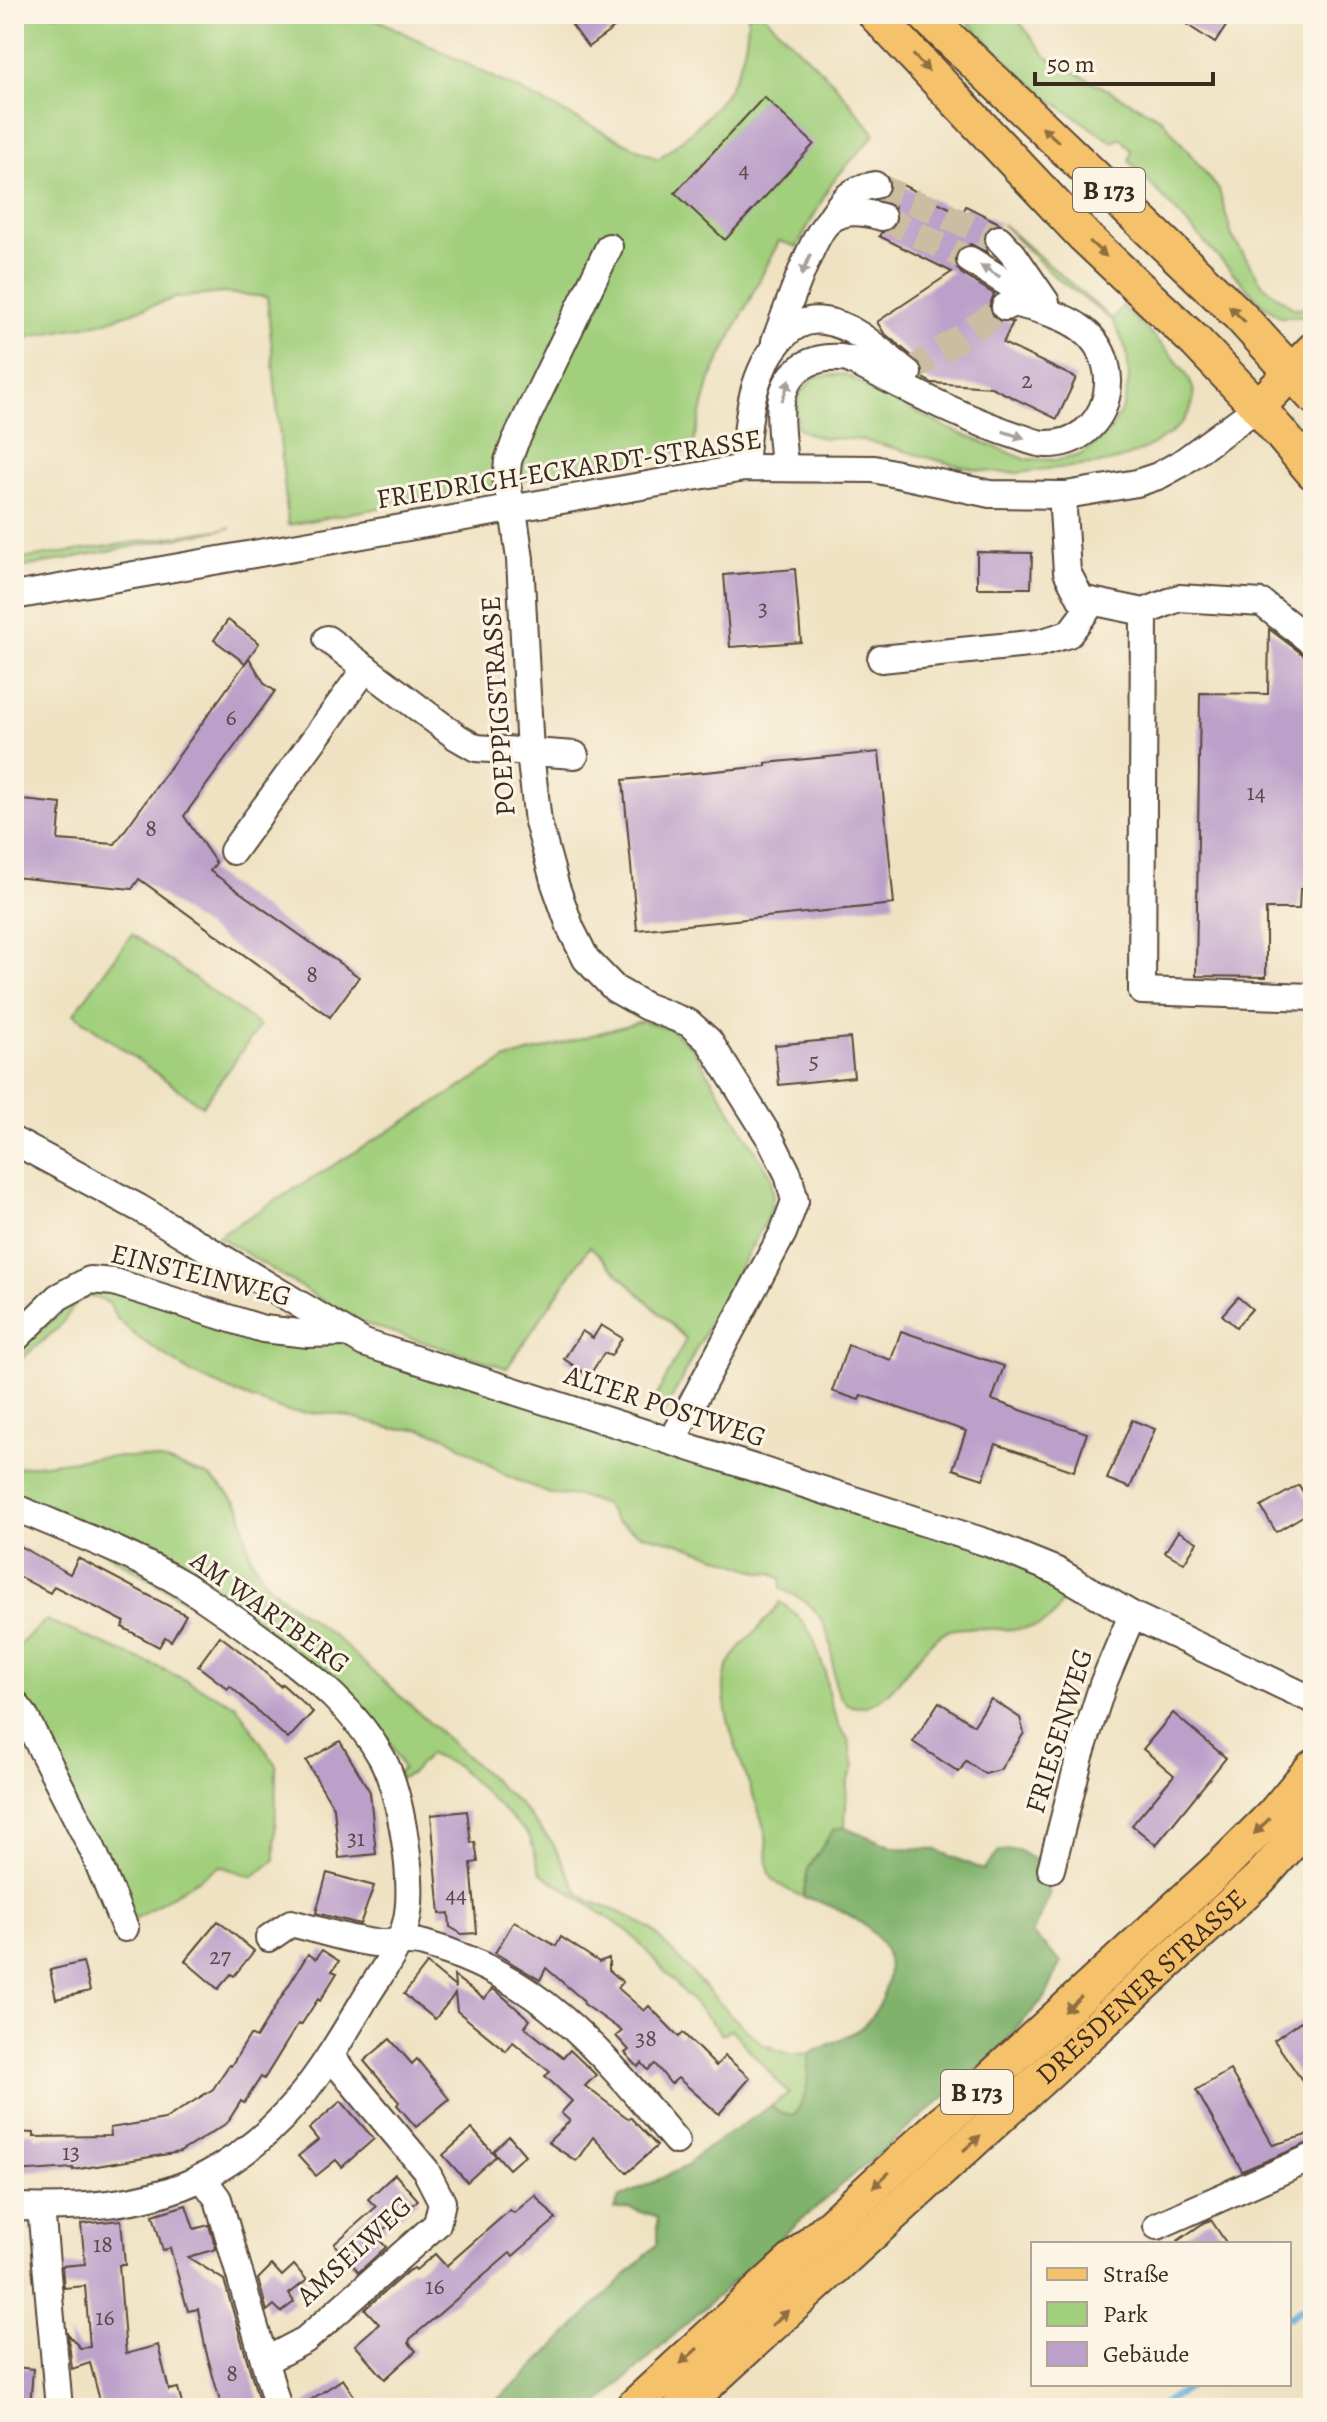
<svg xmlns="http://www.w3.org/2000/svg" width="1327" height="2422" viewBox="0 0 1327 2422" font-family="Alegreya,serif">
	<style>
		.green { fill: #a1cf7c; stroke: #6e7c4d; stroke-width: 2 }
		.forest { fill: #80b26c; stroke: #5e6e45; stroke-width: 2 }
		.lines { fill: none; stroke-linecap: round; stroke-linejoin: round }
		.stream { stroke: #63aada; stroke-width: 7 }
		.building { fill: #bda0ca }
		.minor-tunnel { stroke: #cbbda1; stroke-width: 26; stroke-dasharray: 26 13; stroke-linecap: butt }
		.minor-casing { stroke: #564637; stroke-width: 30 }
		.major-casing { stroke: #564637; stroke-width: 38 }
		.minor { stroke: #fff; stroke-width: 26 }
		.major { stroke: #f5c16b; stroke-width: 34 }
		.oneway { fill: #8f6e41 }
		.oneway2 { fill: #a79f9a }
		.labels { text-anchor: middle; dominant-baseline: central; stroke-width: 6; stroke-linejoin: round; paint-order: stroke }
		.number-label { font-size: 24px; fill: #5c4849 }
		.shield { fill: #fcf5e5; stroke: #75675a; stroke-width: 2 }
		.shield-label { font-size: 26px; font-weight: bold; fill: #3b2a1e }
		.street-label { font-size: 28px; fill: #3b2a1e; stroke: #fcf5e5 }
	</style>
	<rect width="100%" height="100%" fill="#fcf5e5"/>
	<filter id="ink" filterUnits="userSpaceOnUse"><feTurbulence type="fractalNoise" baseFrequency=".0125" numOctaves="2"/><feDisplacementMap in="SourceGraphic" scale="16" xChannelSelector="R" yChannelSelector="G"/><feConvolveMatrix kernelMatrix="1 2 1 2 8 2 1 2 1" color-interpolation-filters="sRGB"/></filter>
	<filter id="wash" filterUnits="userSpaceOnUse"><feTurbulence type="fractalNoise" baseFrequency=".006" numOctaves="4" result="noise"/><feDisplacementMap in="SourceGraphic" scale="32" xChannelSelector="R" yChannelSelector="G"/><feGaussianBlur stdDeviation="1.8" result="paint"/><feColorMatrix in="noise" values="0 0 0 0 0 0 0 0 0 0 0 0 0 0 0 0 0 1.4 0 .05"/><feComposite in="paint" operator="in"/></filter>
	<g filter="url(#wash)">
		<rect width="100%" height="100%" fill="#efe2c2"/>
		<g class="green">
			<path d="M14 14H347L378 20 658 159C710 119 748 83 748 14H763L834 83 875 134 832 182 797 247 779 241 710 379 692 449 288 525 267 297 223 293 175 298 100 323 14 340Z"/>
			<path d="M960 14H1013L1048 58 1162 119 1219 190 1232 236 1263 285 1293 308 1313 307V316L1281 317 1261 303 1129 161 1132 151 1121 138 1112 142 1048 98 1013 67Z"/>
			<path d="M1002 224 1113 320 1122 306C1142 327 1185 361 1193 389 1197 407 1182 425 1168 435 1129 461 1106 465 1059 468 1045 468 1031 472 1017 473 965 474 912 450 861 440 837 436 818 443 797 427V397L815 377 844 374 947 428 1025 459 1057 460 1078 456 1096 444 1111 430 1124 405 1129 379 1127 351 1113 321 1054 276Z"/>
			<path d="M231 528 14 569V560Z"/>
			<path d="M132 934 260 1026 202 1106 74 1014Z"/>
			<path d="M642 1021 670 1029 692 1047 771 1176 773 1194 771 1211 696 1349 664 1415 649 1411 686 1339 590 1246 507 1368 356 1321 218 1236 507 1059Z"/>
			<path d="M106 1288 348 1342 1016 1559 1063 1589C1059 1654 979 1617 945 1632 915 1646 889 1716 852 1706 830 1699 834 1663 831 1645 829 1634 823 1621 816 1612 807 1599 793 1596 781 1588V1579L772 1573 760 1572 675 1542 640 1534 616 1521 604 1504 578 1496 550 1494 507 1476 445 1436 420 1429H394L337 1414 288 1412 241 1395 193 1374 136 1336 116 1318 109 1303 91 1296 78 1301 58 1328 14 1365V1350L54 1319 72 1300Z"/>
			<path d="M99 1457H140L166 1461 208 1476 222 1487 240 1506 250 1555 263 1579 282 1598 335 1637 519 1804 552 1842 578 1892 589 1901 624 1914 651 1929 731 2015 762 2044 792 2055 810 2053C807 2065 809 2075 807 2086 806 2097 800 2107 794 2116L779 2113 771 2106 789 2094 731 2029 722 2034 629 1932 541 1873 529 1835 457 1766 429 1754 412 1773 399 1779 398 1772 403 1769 387 1736 379 1741 333 1689 14 1498V1468Z"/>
			<path d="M780 1602 797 1615 812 1635 825 1672 829 1698 839 1726 848 1739 854 1767 847 1783 845 1827 833 1830 808 1869 803 1897C794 1892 778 1887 772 1878 765 1867 769 1849 766 1836 757 1792 712 1712 727 1669 737 1643 766 1626 780 1602Z"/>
			<path d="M46 1620 163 1669 236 1705 276 1765 275 1860 253 1877 220 1866 130 1922 14 1693V1650Z"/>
		</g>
		<path class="forest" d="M845 1827 895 1848 934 1849 983 1870 999 1851 1018 1850 1039 1863 1050 1895 1032 1934 1061 1962 1046 1996 990 2058 795 2225 594 2408H487L526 2375 657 2244V2218L630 2208 614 2209 619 2198 687 2166 697 2155 771 2106 779 2113 794 2116C800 2106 806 2097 807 2086 809 2074 807 2065 810 2053 825 2046 855 2035 865 2024 875 2015 882 1998 886 1986 902 1935 844 1908 803 1897L808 1869 833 1830Z"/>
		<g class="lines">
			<g class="stream">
				<path d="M1289 2317 1313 2301"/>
				<path d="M1158 2408 1192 2384"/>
			</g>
		</g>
		<g id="blocks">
			<g class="building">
				<path d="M564 14H633L588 47Z"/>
				<path d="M1171 14H1234L1215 43Z"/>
				<path d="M764 97 814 144 725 240 675 193Z"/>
				<path d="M890 179 962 214 966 206 1001 224 989 227 984 234V243L988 253 971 244 963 246 956 252V267L962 274 994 294 989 307 996 320 1013 322 1003 343 1076 378 1057 419 991 387 932 383 923 378V368L918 361 884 333 877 322 952 272 879 236 881 233 893 229 898 220 894 204 883 199 890 191Z"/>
				<path d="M977 552 1032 553 1031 588H977Z"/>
				<path d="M795 569 801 642 730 647 724 575Z"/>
				<path d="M228 620 259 643 245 663 214 640Z"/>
				<path d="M1269 629 1313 662V889H1300L1299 909H1266V977L1196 976 1200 693 1268 694Z"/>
				<path d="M249 658 265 684 275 691 184 816 216 863 210 871 359 977 330 1017 139 879 132 889 14 877V799L61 804 58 840 115 844Z"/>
				<path d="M879 752 894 904 637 930 623 780 766 766V763Z"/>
				<path d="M850 1038 854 1077 779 1085 775 1045Z"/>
				<path d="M1238 1297 1252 1309 1236 1327 1222 1315Z"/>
				<path d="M601 1325 622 1338 611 1356 604 1353 589 1376 564 1359 582 1331 593 1338Z"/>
				<path d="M901 1331 1004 1366 992 1400 1087 1433 1074 1471 996 1444 983 1479 953 1469 966 1431 861 1395 859 1400 832 1391 848 1345 891 1360Z"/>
				<path d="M1132 1420 1155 1429 1130 1488 1107 1479Z"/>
				<path d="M1299 1485 1313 1510 1276 1532 1261 1507Z"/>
				<path d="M1178 1531 1197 1542 1184 1563 1165 1552Z"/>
				<path d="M14 1543 70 1574 78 1558 186 1615 171 1641 165 1637 159 1647 122 1627 125 1622 54 1586 50 1593 14 1574Z"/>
				<path d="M220 1636 250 1659 280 1686 282 1684 313 1712 288 1739 230 1686 228 1689 198 1666Z"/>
				<path d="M991 1699 1020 1718 1024 1733 1000 1770 985 1774 966 1761 959 1772 913 1742 939 1702 974 1725Z"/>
				<path d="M1173 1713 1226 1758 1156 1845 1132 1825 1174 1775 1143 1749Z"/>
				<path d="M340 1741 370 1792 376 1854 339 1858 334 1808 306 1761Z"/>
				<path d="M467 1811 471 1843 475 1842 478 1862 471 1863 477 1933 462 1934 450 1927 449 1913 440 1914 431 1815Z"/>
				<path d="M327 1873 374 1886 360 1924 316 1913Z"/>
				<path d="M218 1921 254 1951 234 1976 231 1974 218 1989 185 1961Z"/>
				<path d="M514 1921 556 1946 561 1937 599 1962 609 1958V1970L623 1982 618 1988 644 2011 649 2006 679 2037 683 2033 716 2066 725 2056 750 2078 719 2114 678 2078 671 2084 655 2064 648 2070 642 2063 638 2067 625 2053 629 2050 616 2036 622 2031 584 2004 583 2000 546 1968 540 1980 495 1953Z"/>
				<path d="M322 1950 339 1961 332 1971 337 1973 320 2001 318 1999 301 2025 298 2024 264 2079 261 2077 244 2103 241 2101 227 2123 180 2152 73 2170V2168L14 2172V2132L34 2133V2137L111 2136 110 2128 165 2119 213 2089 229 2065 231 2066 250 2035 256 2038 308 1954 316 1959Z"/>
				<path d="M83 1962 90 1991 56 1999 50 1970Z"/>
				<path d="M427 1964 455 1987 454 1976 484 1999 492 1989 499 1993 530 2020 525 2027 563 2058 570 2050 596 2075 585 2086 629 2119 630 2117 657 2146 627 2173 593 2137 576 2161 548 2142 570 2121 561 2113 572 2101 545 2076 550 2072 513 2042 506 2051 457 2011 455 1994 435 2019 404 1994Z"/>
				<path d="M1301 2021 1313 2038V2096L1274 2040Z"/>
				<path d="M390 2039 412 2064 417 2059 449 2099 416 2127 397 2105 399 2102 364 2061Z"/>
				<path d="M1230 2070 1273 2145 1313 2133V2141L1242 2171 1196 2090Z"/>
				<path d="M341 2101 374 2139 342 2167 336 2160 316 2176 298 2156 318 2140 309 2129Z"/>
				<path d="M472 2129 496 2156 467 2182 443 2155Z"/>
				<path d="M509 2136 525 2155 509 2169 493 2151Z"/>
				<path d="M395 2174 418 2200 376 2236 386 2247 359 2272 334 2244 376 2207 368 2199Z"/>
				<path d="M535 2195 556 2219 513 2256 510 2253 410 2339 409 2343 416 2351 385 2379 355 2345 379 2324 365 2309 407 2272 414 2268 416 2270 435 2254 446 2266 510 2210 514 2213Z"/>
				<path d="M186 2205 194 2229 209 2225 216 2249 188 2257 224 2280 261 2408H222L206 2351 198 2309 188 2311 170 2248 163 2251 153 2215Z"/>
				<path d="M121 2220 125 2265H119L126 2354 158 2345 169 2390 178 2388 183 2408H102L90 2363 72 2369 68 2334 80 2348 90 2347 85 2286 64 2288 62 2266 85 2264 81 2224Z"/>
				<path d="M1211 2220 1227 2244H1173L1205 2222Z"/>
				<path d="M272 2265 282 2276 294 2265 307 2280 289 2294 294 2302 281 2312 274 2305 267 2311 258 2279Z"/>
				<path d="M14 2367 33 2369 30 2408H14Z"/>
				<path d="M343 2379 362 2408H298Z"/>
			</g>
		</g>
	</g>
	<g filter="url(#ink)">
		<use href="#blocks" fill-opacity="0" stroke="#564637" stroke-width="2"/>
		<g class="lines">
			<g class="minor-tunnel">
				<path d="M875 185 999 239"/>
				<path d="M882 217 970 260"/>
				<path d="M908 373 1005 307"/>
			</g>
			<g class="minor-casing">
				<g id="minor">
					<path d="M828 222C841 201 849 189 875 185"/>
					<path d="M999 239 1013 254 1046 302"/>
					<path d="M609 247 515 442 508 461 506 483 513 509 520 559 530 753 538 822 555 884 571 929 586 959 615 989 645 1006 689 1023 709 1041 771 1140 788 1174 795 1201 783 1233 672 1441"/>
					<path d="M970 260 1039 303"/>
					<path d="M775 341C785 317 811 236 829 221 845 208 864 212 882 217"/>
					<path d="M784 467C783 446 778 422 781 402 787 366 816 354 848 359 904 386 958 417 1017 436 1026 439 1036 444 1046 444 1108 445 1130 366 1082 329 1062 314 1037 309 1013 303L1005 307"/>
					<path d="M744 468C748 421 749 376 781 339 792 326 806 318 824 321 856 325 884 355 908 373"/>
					<path d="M1066 495 1063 510 1067 572 1081 599 1144 612 1179 598 1262 603 1313 643"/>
					<path d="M14 596 744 468 874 469 990 494 1066 495 1137 483 1158 476 1180 464 1258 407"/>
					<path d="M1144 612 1142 991 1313 997"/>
					<path d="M327 639 457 737 476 748 575 755"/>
					<path d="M881 659 1039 643 1069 634 1093 602"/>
					<path d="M233 851 366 668"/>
					<path d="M14 1141 139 1208 364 1343 988 1543 1057 1571 1132 1615 1313 1700"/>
					<path d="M14 1340 58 1297 90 1280 114 1282 263 1329 308 1334 346 1333"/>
					<path d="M14 1507C70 1531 131 1553 184 1585 214 1604 244 1626 273 1647 314 1677 357 1712 382 1758 401 1793 416 1885 406 1923 399 1949 380 1974 366 1997 321 2072 284 2136 203 2177 145 2206 77 2209 14 2207"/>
					<path d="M14 1702 24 1715 92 1848 125 1928"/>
					<path d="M1051 1869 1080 1756 1103 1684 1132 1615"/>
					<path d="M269 1938 291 1923C319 1930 348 1940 375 1943 392 1944 407 1939 424 1944 541 1976 602 2053 676 2141"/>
					<path d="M202 2177 218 2199 278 2408"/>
					<path d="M41 2208 59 2408"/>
					<path d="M1157 2226 1313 2157"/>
					<path d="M265 2361 305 2340 437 2224 442 2202 425 2169 330 2056"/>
				</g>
			</g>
			<g class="major-casing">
				<g id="major">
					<path d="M875 14 1084 236 1196 342 1258 407 1313 472"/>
					<path d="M924 14 1239 315 1313 396"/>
					<path d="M1258 407 1313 350"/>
					<path d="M632 2408 1224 1864 1273 1815 1313 1767"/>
					<path id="s1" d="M681 2408 1260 1878 1313 1819"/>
				</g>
			</g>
			<use href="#minor" class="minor"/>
			<use href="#major" class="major"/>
		</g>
		<defs><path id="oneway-solid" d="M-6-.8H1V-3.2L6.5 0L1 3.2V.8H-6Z" transform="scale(2)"/></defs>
		<g class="oneway">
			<use href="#oneway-solid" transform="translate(921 63) rotate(47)"/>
			<use href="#oneway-solid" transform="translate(1050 134) rotate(-137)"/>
			<use href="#oneway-solid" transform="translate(1098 249) rotate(43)"/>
			<use href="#oneway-solid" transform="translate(1237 314) rotate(-135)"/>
			<use href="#oneway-solid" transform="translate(1262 1826) rotate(135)"/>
			<use href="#oneway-solid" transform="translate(1073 2004) rotate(137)"/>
			<use href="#oneway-solid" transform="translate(972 2143) rotate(-42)"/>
			<use href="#oneway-solid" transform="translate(881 2180) rotate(137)"/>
			<use href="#oneway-solid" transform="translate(780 2318) rotate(-42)"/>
			<use href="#oneway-solid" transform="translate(689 2356) rotate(138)"/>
		</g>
		<g class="oneway2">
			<use href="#oneway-solid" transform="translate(806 265) rotate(113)"/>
			<use href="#oneway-solid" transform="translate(990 271) rotate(-149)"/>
			<use href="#oneway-solid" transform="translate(786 390) rotate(-70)"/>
			<use href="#oneway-solid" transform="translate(1014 435) rotate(18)"/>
		</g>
	</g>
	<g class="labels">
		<g class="number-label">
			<text x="744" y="169">4</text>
			<text x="1027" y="380">2</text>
			<text x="763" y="608">3</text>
			<text x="231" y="717">6</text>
			<text x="1256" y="792">14</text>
			<text x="151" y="828">8</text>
			<text x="312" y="974">8</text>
			<text x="814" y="1061">5</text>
			<text x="356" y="1838">31</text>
			<text x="456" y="1894">44</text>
			<text x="220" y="1956">27</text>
			<text x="646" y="2038">38</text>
			<text x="71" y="2152">13</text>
			<text x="103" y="2244">18</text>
			<text x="435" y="2286">16</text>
			<text x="105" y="2317">16</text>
			<text x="232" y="2373">8</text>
		</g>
		<g class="shield">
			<rect x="1073" y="168" width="72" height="44" rx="6"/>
			<rect x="941" y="2070" width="72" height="44" rx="6"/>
		</g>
		<g class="shield-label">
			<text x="1109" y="190">B 173</text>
			<text x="977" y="2092">B 173</text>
		</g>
		<g class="street-label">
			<text transform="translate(569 469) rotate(-9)">FRIEDRICH-ECKARDT-STRASSE</text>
			<text transform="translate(498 706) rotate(-94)">POEPPIGSTRASSE</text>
			<text transform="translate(201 1275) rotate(14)">EINSTEINWEG</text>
			<text transform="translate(665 1406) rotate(18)">ALTER POSTWEG</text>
			<text transform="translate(270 1612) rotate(36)">AM WARTBERG</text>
			<text transform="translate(1059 1731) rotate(-73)">FRIESENWEG</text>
			<text stroke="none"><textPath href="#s1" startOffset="624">DRESDENER STRASSE</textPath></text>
			<text transform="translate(354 2251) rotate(-43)">AMSELWEG</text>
		</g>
	</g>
	<rect width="1327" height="2422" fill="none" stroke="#fcf5e5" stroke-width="48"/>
	<rect x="1031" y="2242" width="260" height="144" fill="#fcf5e5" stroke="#afa495" stroke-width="2"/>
	<rect x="1047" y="2268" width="40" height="12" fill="#f5c16b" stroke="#afa495" stroke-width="2"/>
	<text x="1103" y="2282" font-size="24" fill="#3b2a1e">Straße</text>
	<rect x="1047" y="2302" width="40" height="24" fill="#a1cf7c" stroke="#afa495" stroke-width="2"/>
	<text x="1103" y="2322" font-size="24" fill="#3b2a1e">Park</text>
	<rect x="1047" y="2342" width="40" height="24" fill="#bda0ca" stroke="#afa495" stroke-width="2"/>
	<text x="1103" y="2362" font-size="24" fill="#3b2a1e">Gebäude</text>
	<path d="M1035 72v12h178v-12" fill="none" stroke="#3b2a1e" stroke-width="4"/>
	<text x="1047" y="72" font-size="24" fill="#3b2a1e" stroke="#fcf5e5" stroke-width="6" paint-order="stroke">50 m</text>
</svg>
